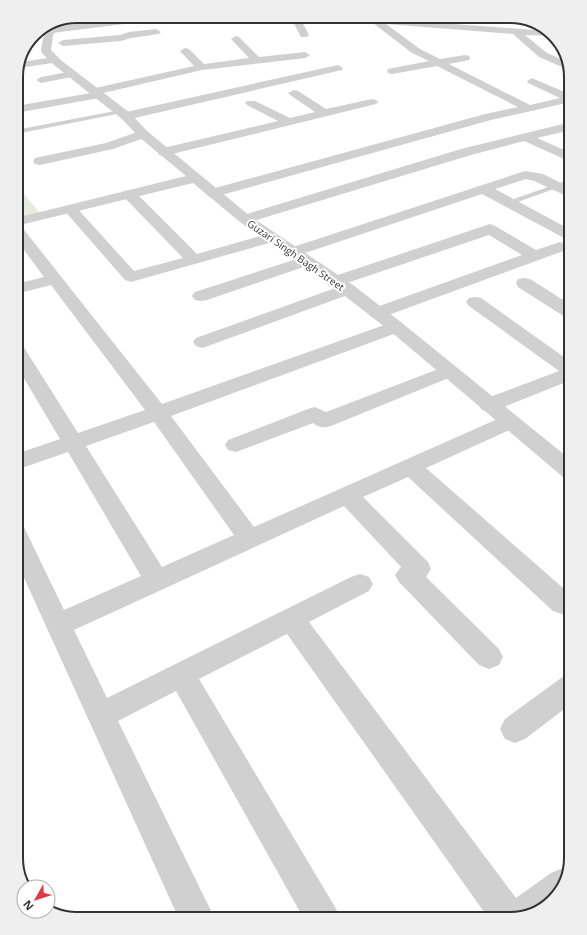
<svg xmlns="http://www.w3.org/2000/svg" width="587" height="935" viewBox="0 0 587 935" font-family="'Open Sans',sans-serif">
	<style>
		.green { fill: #e6ecdf }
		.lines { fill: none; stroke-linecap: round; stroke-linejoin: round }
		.service { fill: #d0d0d0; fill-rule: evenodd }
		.minor { fill: #d0d0d0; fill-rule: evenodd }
		.tertiary { fill: #d0d0d0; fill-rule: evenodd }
		.labels { text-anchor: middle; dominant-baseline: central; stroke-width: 4; stroke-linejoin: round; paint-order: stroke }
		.far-street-label { font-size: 10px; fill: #333; stroke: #fff }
		.rim { fill: none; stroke: #333; stroke-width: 2 }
	</style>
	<rect width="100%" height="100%" fill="#fff"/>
	<path class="green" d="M16 184 41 215 16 222Z"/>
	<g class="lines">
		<g class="service">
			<path d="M120 110 122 111V113L16 134V130Z"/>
			<path d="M571 179V183L512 204H509L505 202Z"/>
		</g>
		<g class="minor">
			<path d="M143 16H169L165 19 52 33 47 30 52 27Z"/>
			<path d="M290 16H299L309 35 307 37H301Z"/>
			<path d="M307 16H348L548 31 553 36 525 35 547 53 568 62 569 70 539 57 513 34 386 24 420 49 440 59 465 55 469 56 470 58 469 60 449 64 530 105 560 98 528 83 527 81 532 78 571 95V102L491 120 218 196 213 197 208 196 206 193 208 190 485 114 518 107 437 66 392 74 388 73 387 71 388 69 429 61 412 53 373 23 311 19Z"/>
			<path d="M156 29 161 32 159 34 131 38 121 41 63 46 58 43 63 40 120 35 129 32Z"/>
			<path d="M236 36 239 37 259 57 305 52 310 55 305 58 202 70 103 93 105 95 99 98 16 113V106L91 93 89 91 91 89 194 66 180 51 185 48 189 49 204 64 249 58 231 39Z"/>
			<path d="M55 57 60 60 59 62 19 68 21 62Z"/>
			<path d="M338 65 343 68 342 70 126 120 122 119 120 116 122 113 126 112Z"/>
			<path d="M73 71 78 74 77 76 41 83 36 80 41 77Z"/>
			<path d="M294 90 298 91 326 109 372 99 376 100 378 102 376 104 164 156 159 155 158 152 159 149 278 121 247 105 245 103 247 101H255L290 118 315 112 290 95 288 93Z"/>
			<path d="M571 122V130L537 138 571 153V162L524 141 471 155 250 222 245 223 240 222 238 219 240 216 461 149Z"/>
			<path d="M143 130 147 131 149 134 147 137 113 149 40 165 35 164 33 161 35 158 106 143Z"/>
			<path d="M525 171 543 174 571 188V198L534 181 526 179 495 189 571 230V241L566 239 482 194 293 257 287 255 285 252 287 249Z"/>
			<path d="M129 190 134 191 197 254 271 233 276 235 279 238 276 241 131 282 125 280 63 209 65 206 70 205 75 206 134 271 183 258 124 197 122 194 124 191Z"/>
			<path d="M16 224 21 226 162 404 390 323 396 322 402 323 405 327 402 331 171 416 254 527 502 417 509 415 516 417 519 422 516 427 426 468 571 595V611L562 614 553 611 408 477 363 497 428 562 431 569 426 577 499 649 503 657 499 665 489 669 479 665 399 582 395 575 401 567 344 506 74 630 107 698 351 577 360 574 369 577 373 584 369 591 309 622 516 898 551 873 563 868 567 870 561 892 537 913 510 919H489L287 634 199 679 335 907 341 919H304L176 691 118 721 215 919H179L16 560V524L24 527 64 610 141 576 68 452 16 470V454L60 439 16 365V343L23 345 25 349 78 433 145 410 51 285 16 294V284L44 277 16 239ZM154 422 234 535 162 567 86 446Z"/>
			<path d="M490 224 495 226 536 250 560 242 566 244 568 247 566 250 383 317 377 318 371 317 368 313 371 309 522 255 489 235 341 285 347 284 353 285 355 289 353 293 208 346 202 348 196 346 193 342 196 338 341 286 335 287 329 286 327 282 329 278Z"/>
			<path d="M306 256 312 258 314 261 312 264 207 300 201 301 195 300 192 296 195 292Z"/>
			<path d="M524 278 530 279 571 305V318L565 317 518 287 516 283 518 279Z"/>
			<path d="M475 297 481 298 571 362V380L496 410 489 411 482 410 479 405 482 400 559 371 469 306 466 302 469 298Z"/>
			<path d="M449 365 456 367 459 371 456 375 331 426C324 428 319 428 313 423L236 452 228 450 225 445 228 440 308 409 315 407 326 412Z"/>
			<path d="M571 674V704L525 739 515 743 505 739 500 729 505 719 561 678Z"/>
		</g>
		<path class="tertiary" d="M54 25 57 30 53 35 51 50 62 61 130 113 147 131 250 216 353 285 402 323 571 460V480L563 477 390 331 341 293 240 222 193 183 16 226V218L186 176 139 137 122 119 54 65 42 53 41 51C43 39 43 30 54 25Z"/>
	</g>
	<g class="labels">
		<g class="far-street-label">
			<text transform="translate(296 255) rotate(35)">Guzari Singh Bagh Street</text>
		</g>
	</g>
	<path d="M0 0H587V935H0ZM77 23H510A54 54 0 0 1 564 77V858A54 54 0 0 1 510 912H77A54 54 0 0 1 23 858V77A54 54 0 0 1 77 23Z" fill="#efefef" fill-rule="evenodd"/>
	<path class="rim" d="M77 23H510A54 54 0 0 1 564 77V858A54 54 0 0 1 510 912H77A54 54 0 0 1 23 858V77A54 54 0 0 1 77 23Z"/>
	<g transform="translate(36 899) rotate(231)"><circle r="19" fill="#ffffff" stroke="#adadad"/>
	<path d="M0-3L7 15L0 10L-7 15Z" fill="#e63946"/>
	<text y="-6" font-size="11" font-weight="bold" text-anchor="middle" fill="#333333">N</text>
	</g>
</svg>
